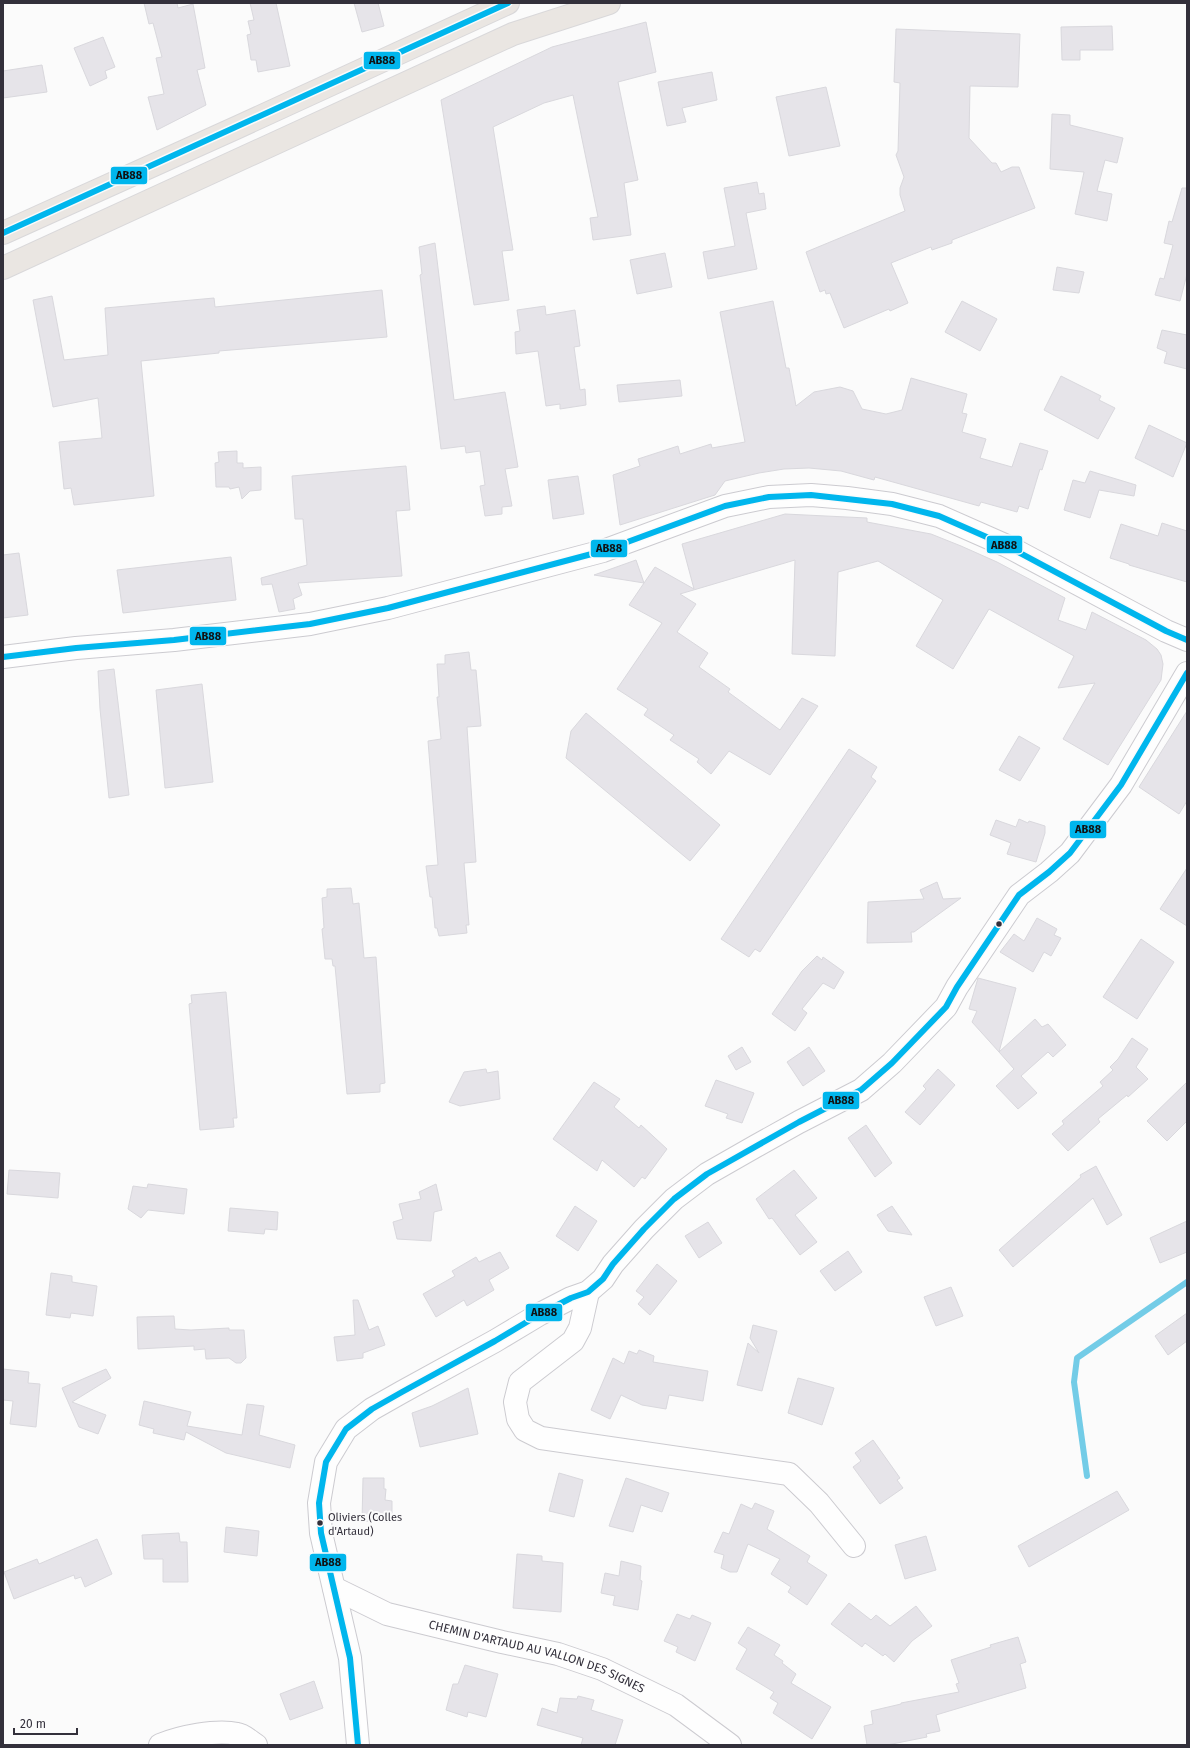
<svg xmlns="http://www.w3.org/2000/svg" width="1190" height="1748" viewBox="0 0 1190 1748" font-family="'Fira Sans',sans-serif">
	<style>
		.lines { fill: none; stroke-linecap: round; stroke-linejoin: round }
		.stream { stroke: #73cce7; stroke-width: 6 }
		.building { fill: #e6e4e9; stroke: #d9d8dd }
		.minor-casing { stroke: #cccbd0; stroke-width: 24 }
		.major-casing { stroke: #d9d8da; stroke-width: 24 }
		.minor { stroke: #fefefe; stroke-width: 22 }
		.major { stroke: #eae6e2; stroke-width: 22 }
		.bus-1-casing { stroke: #fbfbfb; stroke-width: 9 }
		.bus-1 { stroke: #00b6ed; stroke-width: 6 }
		.bus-dot { fill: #33303b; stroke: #fbfbfb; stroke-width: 1.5 }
		.labels { text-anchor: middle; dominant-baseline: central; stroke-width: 4; stroke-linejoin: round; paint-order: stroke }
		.bus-label { font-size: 11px; fill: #33303b; stroke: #fbfbfb; text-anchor: start }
		.street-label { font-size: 12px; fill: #33303b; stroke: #fbfbfb }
		.line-badge { stroke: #fbfbfb; stroke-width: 1.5 }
		.pale-badge-label { font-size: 11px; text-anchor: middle; font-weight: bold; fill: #111 }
	</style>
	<rect width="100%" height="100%" fill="#fbfbfb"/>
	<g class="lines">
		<path class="stream" d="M1087 1476 1074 1382 1077 1358 1187 1282"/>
	</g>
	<g class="building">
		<path d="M144 3H177L178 8 193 4 205 68 197 70 206 105 157 130 148 97 164 94 156 58 162 57 153 23 149 24Z"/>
		<path d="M250 3H276L290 66 258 72 256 60H251L247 35 251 34 248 21 254 20Z"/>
		<path d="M354 3H378L384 26 362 32Z"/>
		<path d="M646 22 656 72 618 82 638 180 624 183 631 235 593 240 590 218 598 217 573 95 544 103 493 127 513 250 502 251 509 300 474 305 441 100 552 47Z"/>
		<path d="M1112 26 1113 50H1080V60H1062L1061 27Z"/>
		<path d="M896 29 1020 34 1018 87 970 86 969 138 992 163H996L1001 172 1012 167H1019L1035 208 952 240V243L932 250 931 247 891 263 908 303 890 311 889 309 844 328 830 293 826 294 825 290 820 292 806 252 905 211 900 195V188L904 177 896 155 898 151 900 83 894 82Z"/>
		<path d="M103 37 115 67 105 71 107 78 90 86 74 48Z"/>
		<path d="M42 65 47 92 3 98V71Z"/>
		<path d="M712 72 717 100 682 108 686 122 667 126 658 82Z"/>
		<path d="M826 87 840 146 789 156 776 97Z"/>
		<path d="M1052 114 1070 115V125L1123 138 1117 163 1105 160 1097 191 1112 194 1107 221 1075 214 1084 172 1050 169Z"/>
		<path d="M757 182 759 194 764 193 766 209 746 213 757 269 708 279 703 252 735 246 724 188Z"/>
		<path d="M1182 188H1187V274L1180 301 1155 295 1160 278 1164 279 1173 245 1164 243 1169 221 1172 222Z"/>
		<path d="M435 243 454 400 505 392 518 467 505 469 512 506 502 507V514L485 516 480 486 485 485 480 451 466 453 465 446 441 449 420 275 422 274 419 247Z"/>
		<path d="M665 253 672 287 637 294 630 260Z"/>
		<path d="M1057 267 1084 272 1079 293 1053 290Z"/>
		<path d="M382 290 387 337 219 351V353L141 361 154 496 74 505 71 488 64 489 59 442 102 438 98 398 53 407 33 300 52 296 64 360 108 355 105 308 214 298 215 307Z"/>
		<path d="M773 301 786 368H789L796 406 814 392 840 387 853 391 862 409 886 414 902 410 911 378 967 394 962 413 967 414 962 432 986 439 980 458 1012 467 1020 443 1048 451 1042 470 1040 469 1028 509 1019 506 1017 512 981 502 979 506 875 477 874 480 841 471 809 468 784 469 759 473 725 481 715 495 620 525 613 475 640 466 638 459 678 446 680 454 711 444 712 448 745 442 720 312Z"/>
		<path d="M962 301 997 319 980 351 945 332Z"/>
		<path d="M545 306 546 315 575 310 580 346 574 347 580 390 585 389 586 405 560 409V404L546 406 538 351 516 354 515 332 520 331 517 310Z"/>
		<path d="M1162 330 1187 335V369L1164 363 1167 352 1157 348Z"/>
		<path d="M1061 376 1101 396 1099 400 1115 408 1098 439 1044 410Z"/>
		<path d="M680 380 682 396 619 402 617 385Z"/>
		<path d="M1149 425 1187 443 1173 477 1135 458Z"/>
		<path d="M237 451V463H243V468L261 467V490L250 491 242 499 239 487 230 489 229 487H216L215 463 219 462 218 452Z"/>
		<path d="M406 466 410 510 396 511 402 576 298 583 302 595 293 599 295 609 279 612 272 584 262 585 261 578 307 565 303 519H295L292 476Z"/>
		<path d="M1090 471 1136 485 1134 496 1099 490 1090 518 1064 510 1073 480 1085 483Z"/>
		<path d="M578 476 584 514 553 519 548 480Z"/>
		<path d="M785 514 867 518V522L931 534 961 546 997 562 1065 598 1058 620 1086 630 1092 612 1146 640 1157 649 1161 655 1163 664 1161 680 1108 765 1063 739 1095 683 1058 688 1074 656 989 609 953 669 916 646 943 600 878 561 838 572 835 656 792 654 795 560 680 594 696 604 677 632 708 653 699 667 730 689 728 692 780 730 802 698 818 706 770 775 729 751 711 774 697 762 699 759 670 740 674 735 644 715 648 709 617 689 662 623 629 605 644 583 594 575 636 560 644 583 655 567 694 589 682 544Z"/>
		<path d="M1162 523 1187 531V582L1129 565V564L1110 558 1121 524 1158 536Z"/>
		<path d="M19 553 28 615 3 618V555Z"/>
		<path d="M231 557 236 600 123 613 117 570Z"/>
		<path d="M469 652 471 670H476L481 726 467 727 476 862 464 863 469 925H466L467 933 439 936 437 928H435L432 897H430L426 866 438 865 428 741 441 739 437 697H439L437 664H445V655Z"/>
		<path d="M114 669 129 795 109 798 100 709 98 671Z"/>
		<path d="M202 684 213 782 165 788 156 690Z"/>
		<path d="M1187 711V801L1179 814 1139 787Z"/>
		<path d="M586 713 720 825 690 861 566 758 571 731Z"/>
		<path d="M1019 736 1040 748 1020 781 999 770Z"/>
		<path d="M849 749 877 767 871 777 876 781 760 952 755 949 749 957 721 939Z"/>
		<path d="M1019 819 1028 823 1029 821 1045 826V833L1036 862 1007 854 1011 843 990 835 996 820 1016 827Z"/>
		<path d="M1187 868V926L1160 909Z"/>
		<path d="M937 882 943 899 961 898 914 932H911L912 942 867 943 868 902 924 899 920 890Z"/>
		<path d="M351 888 353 904 359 903 364 958 376 957 385 1083 380 1084V1092L347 1094 335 966H333L332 959H325L322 929 324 928 322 898 327 897V889Z"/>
		<path d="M1037 918 1057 929 1054 935 1061 938 1051 956 1044 952 1033 972 1000 952 1014 934 1024 941Z"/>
		<path d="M1141 939 1174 962 1137 1019 1103 997Z"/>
		<path d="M817 956 822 960 823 957 844 972 834 989 823 983 802 1009 807 1013 795 1031 772 1014 802 971Z"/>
		<path d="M978 978 1016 988 999 1052 972 1022 977 1011 969 1009Z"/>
		<path d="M226 992 237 1118H233L234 1127 200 1130 189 1004 192 1003 191 995Z"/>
		<path d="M1035 1019 1042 1027 1048 1024 1066 1045 1053 1057 1048 1052 1021 1076 1037 1093 1018 1109 996 1086 1014 1069 999 1052Z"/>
		<path d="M1132 1038 1148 1049 1136 1067 1148 1079 1128 1097 1127 1095 1098 1119 1100 1122 1068 1151 1052 1134 1064 1124 1062 1121 1103 1086 1100 1082 1113 1070 1110 1067 1118 1059Z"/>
		<path d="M742 1047 751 1062 736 1070 728 1056Z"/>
		<path d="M809 1047 825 1071 803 1086 787 1062Z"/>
		<path d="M486 1069 487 1073 498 1071 500 1099 460 1106 449 1102 464 1072Z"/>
		<path d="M938 1069 955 1085 920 1125 905 1112 926 1089 923 1086Z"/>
		<path d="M716 1080 754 1093 742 1123 726 1118 728 1114 705 1106Z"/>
		<path d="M594 1082 620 1099 614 1107 639 1128 641 1125 667 1149 645 1179 642 1177 634 1187 602 1160 597 1171 553 1139Z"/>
		<path d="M1187 1082V1121L1167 1141 1147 1121Z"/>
		<path d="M866 1125 892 1163 875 1177 848 1138Z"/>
		<path d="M1096 1166 1122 1215 1107 1225 1093 1198 1013 1267 999 1250 1081 1177 1080 1175Z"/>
		<path d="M9 1170 60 1173 58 1198 7 1194Z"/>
		<path d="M794 1170 817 1198 795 1215 817 1242 800 1255 772 1218 769 1219 756 1199Z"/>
		<path d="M148 1184 187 1189 184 1214 148 1210 141 1218 128 1209 133 1186 147 1188Z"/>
		<path d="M436 1184 442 1210 434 1212 431 1241 397 1239 393 1222 403 1219 399 1204 421 1199 419 1192Z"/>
		<path d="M575 1206 597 1221 578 1251 556 1236Z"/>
		<path d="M892 1206 912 1235 888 1231 877 1215Z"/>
		<path d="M230 1208 278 1212 277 1230 265 1229 264 1234 228 1231Z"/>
		<path d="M1187 1221V1252L1160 1263 1150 1238Z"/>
		<path d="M708 1222 722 1243 699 1258 685 1236Z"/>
		<path d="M848 1251 862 1272 835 1291 820 1271Z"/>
		<path d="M500 1252 509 1268 489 1280 494 1290 467 1306 464 1300 436 1317 423 1294 455 1276 452 1271 476 1257 479 1262Z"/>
		<path d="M657 1264 677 1281 650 1315 638 1304 644 1297 636 1291Z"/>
		<path d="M51 1273 72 1276V1282L97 1286 93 1316 71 1313 70 1318 46 1315Z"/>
		<path d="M951 1287 963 1316 936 1326 924 1297Z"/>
		<path d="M353 1300H358L369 1330 378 1326 385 1345 363 1353V1358L337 1361 334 1337 355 1335Z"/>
		<path d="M1187 1313V1341L1168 1355 1155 1336Z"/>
		<path d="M174 1316 175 1329 191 1330 229 1328V1330H244L246 1358 241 1363H236L229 1358 206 1359 205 1349 194 1350V1346L138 1349 137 1317Z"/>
		<path d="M753 1325 777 1331 762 1391 737 1385 748 1343 759 1353 750 1338Z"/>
		<path d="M639 1350 654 1356 653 1362 708 1371 703 1401 669 1395 666 1409 642 1405 621 1395 610 1419 591 1410 613 1358 624 1364 629 1351 637 1354Z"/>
		<path d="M3 1369 29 1372 28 1383 40 1384 36 1427 10 1424 13 1401 3 1400Z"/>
		<path d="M106 1369 111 1378 72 1402 106 1415 98 1434 79 1427 62 1388Z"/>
		<path d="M798 1378 834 1388 822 1425 788 1413Z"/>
		<path d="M468 1388 478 1434 420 1447 412 1413 432 1406Z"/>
		<path d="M144 1401 191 1412 187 1426 242 1435 247 1404 264 1406 259 1435 295 1445 290 1468 226 1453 186 1432 184 1440 153 1433 154 1429 139 1425Z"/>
		<path d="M873 1440 900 1478 897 1480 903 1488 880 1504 853 1467 861 1461 855 1453Z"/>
		<path d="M559 1473 583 1480 574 1517 549 1511Z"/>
		<path d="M363 1478H384V1489H386L385 1500 392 1501V1522L362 1521Z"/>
		<path d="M626 1478 669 1493 662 1512 641 1505 633 1532 609 1526Z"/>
		<path d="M1117 1491 1129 1510 1029 1567 1018 1546Z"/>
		<path d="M755 1503 774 1511 767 1529 810 1556 807 1562 827 1575 807 1605 788 1592 791 1587 771 1574 780 1559 748 1544 737 1572H730L721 1568 724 1555 714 1552 723 1532 729 1534 741 1504 752 1509Z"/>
		<path d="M226 1527 259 1531 257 1556 224 1552Z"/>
		<path d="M179 1533 180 1542H187L188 1582H163V1559H144L142 1535Z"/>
		<path d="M926 1536 936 1570 905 1579 895 1545Z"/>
		<path d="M97 1539 112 1574 85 1587 81 1577 75 1579 74 1575 14 1599 4 1572 37 1559 39 1564Z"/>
		<path d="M517 1554 542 1556V1561L563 1563 561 1612 513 1608Z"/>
		<path d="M621 1561 641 1566 640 1580 642 1581 638 1610 613 1605 615 1596 601 1593 605 1573 619 1576Z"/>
		<path d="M849 1603 871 1620 876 1615 890 1626 916 1606 932 1626 912 1641 894 1662 885 1654 883 1656 865 1643 862 1647 831 1624Z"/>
		<path d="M677 1614 690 1619 692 1615 711 1623 695 1661 676 1652 678 1647 664 1641Z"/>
		<path d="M748 1627 780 1645 774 1655 783 1661 782 1663 796 1674 791 1683 831 1707 812 1739 773 1713 778 1703 770 1698 774 1692 736 1669 747 1649 738 1643Z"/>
		<path d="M1018 1637 1026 1662 1020 1664 1026 1688 936 1715 940 1731 926 1734 927 1737 887 1745H867L864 1726 873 1724 871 1711 901 1704V1703L959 1692 956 1684 959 1683 951 1660 991 1647 990 1645Z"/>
		<path d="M465 1665 498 1674 486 1717 468 1712 467 1717 446 1710 453 1684H458Z"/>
		<path d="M314 1681 323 1708 290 1720 280 1694Z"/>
		<path d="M578 1696 594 1700 591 1710 623 1720 615 1745H581L583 1738 537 1725 542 1708 557 1713 560 1698 577 1699Z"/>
	</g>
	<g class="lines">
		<g class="minor-casing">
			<g id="minor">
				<path d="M3 657 76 648 174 640 310 624 388 608 603 551 725 506 769 497 811 495 847 498 892 504 939 516 1007 546 1166 631 1187 640"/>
				<path d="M588 1292 580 1328 573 1341 520 1382 515 1402 518 1419 525 1430 541 1438 789 1474 819 1503 854 1546"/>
				<path id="s1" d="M334 1588 387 1614 502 1642 558 1654 602 1669 676 1705 730 1745"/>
				<path d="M160 1745C179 1737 217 1729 237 1734 244 1735 251 1742 256 1745"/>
				<path d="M358 1745 350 1658 321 1533 319 1503 326 1462 346 1429 372 1409 402 1392 495 1341 540 1314 571 1298 588 1292 603 1279 613 1264 644 1229 674 1199 707 1174 756 1146 799 1122 861 1090 892 1063 946 1007 957 987 1019 895 1049 872 1070 853 1121 785 1187 673"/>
			</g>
		</g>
		<g class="major-casing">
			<g id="major">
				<path d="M3 233 238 127 508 3"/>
				<path d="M3 268 513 34 609 3"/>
			</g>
		</g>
		<use href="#minor" class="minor"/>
		<use href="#major" class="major"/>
		<g class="bus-1-casing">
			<g id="bus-1">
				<path d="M3 233 508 3"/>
				<path d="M3 657 76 648 174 640 310 624 388 608 603 551 725 506 769 497 811 495 892 504 939 516 1007 546 1166 631 1187 640"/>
				<path d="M358 1745 350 1658 321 1533 319 1503 326 1462 346 1429 372 1409 402 1392 495 1341 540 1314 571 1298 588 1292 603 1279 613 1264 644 1229 674 1199 707 1174 799 1122 861 1090 892 1063 946 1007 957 987 1019 895 1049 872 1070 853 1121 785 1187 673"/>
			</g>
		</g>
		<use href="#bus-1" class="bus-1"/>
	</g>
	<g class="bus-dot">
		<circle cx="999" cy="924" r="3.5"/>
		<circle cx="320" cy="1523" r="3.5"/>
	</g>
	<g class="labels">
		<g class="bus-label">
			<text x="328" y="1517">Oliviers (Colles<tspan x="328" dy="14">d'Artaud)</tspan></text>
		</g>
		<g class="street-label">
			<text stroke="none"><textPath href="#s1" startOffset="215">CHEMIN D'ARTAUD AU VALLON DES SIGNES</textPath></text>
		</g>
	</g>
	<g class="line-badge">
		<rect x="363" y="51" width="38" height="19" rx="4" fill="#00b6ed"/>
		<rect x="110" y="166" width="38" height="19" rx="4" fill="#00b6ed"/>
		<rect x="986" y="535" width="37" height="19" rx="4" fill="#00b6ed"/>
		<rect x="590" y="539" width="38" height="19" rx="4" fill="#00b6ed"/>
		<rect x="189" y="626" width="38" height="20" rx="4" fill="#00b6ed"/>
		<rect x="1069" y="820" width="38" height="19" rx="4" fill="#00b6ed"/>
		<rect x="822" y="1091" width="38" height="19" rx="4" fill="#00b6ed"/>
		<rect x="525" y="1303" width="38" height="19" rx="4" fill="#00b6ed"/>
		<rect x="309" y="1553" width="38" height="19" rx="4" fill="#00b6ed"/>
	</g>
	<g class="pale-badge-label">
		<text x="382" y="64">AB88</text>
		<text x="129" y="179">AB88</text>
		<text x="1004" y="549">AB88</text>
		<text x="609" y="552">AB88</text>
		<text x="208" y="640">AB88</text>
		<text x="1088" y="833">AB88</text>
		<text x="841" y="1104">AB88</text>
		<text x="544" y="1316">AB88</text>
		<text x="328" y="1566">AB88</text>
	</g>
	<rect width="1190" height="1748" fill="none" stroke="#33303b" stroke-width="8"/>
	<path d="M14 1728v6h63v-6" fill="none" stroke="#33303b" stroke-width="2"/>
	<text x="20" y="1728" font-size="12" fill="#33303b" stroke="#fbfbfb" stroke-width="3" paint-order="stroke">20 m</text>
</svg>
